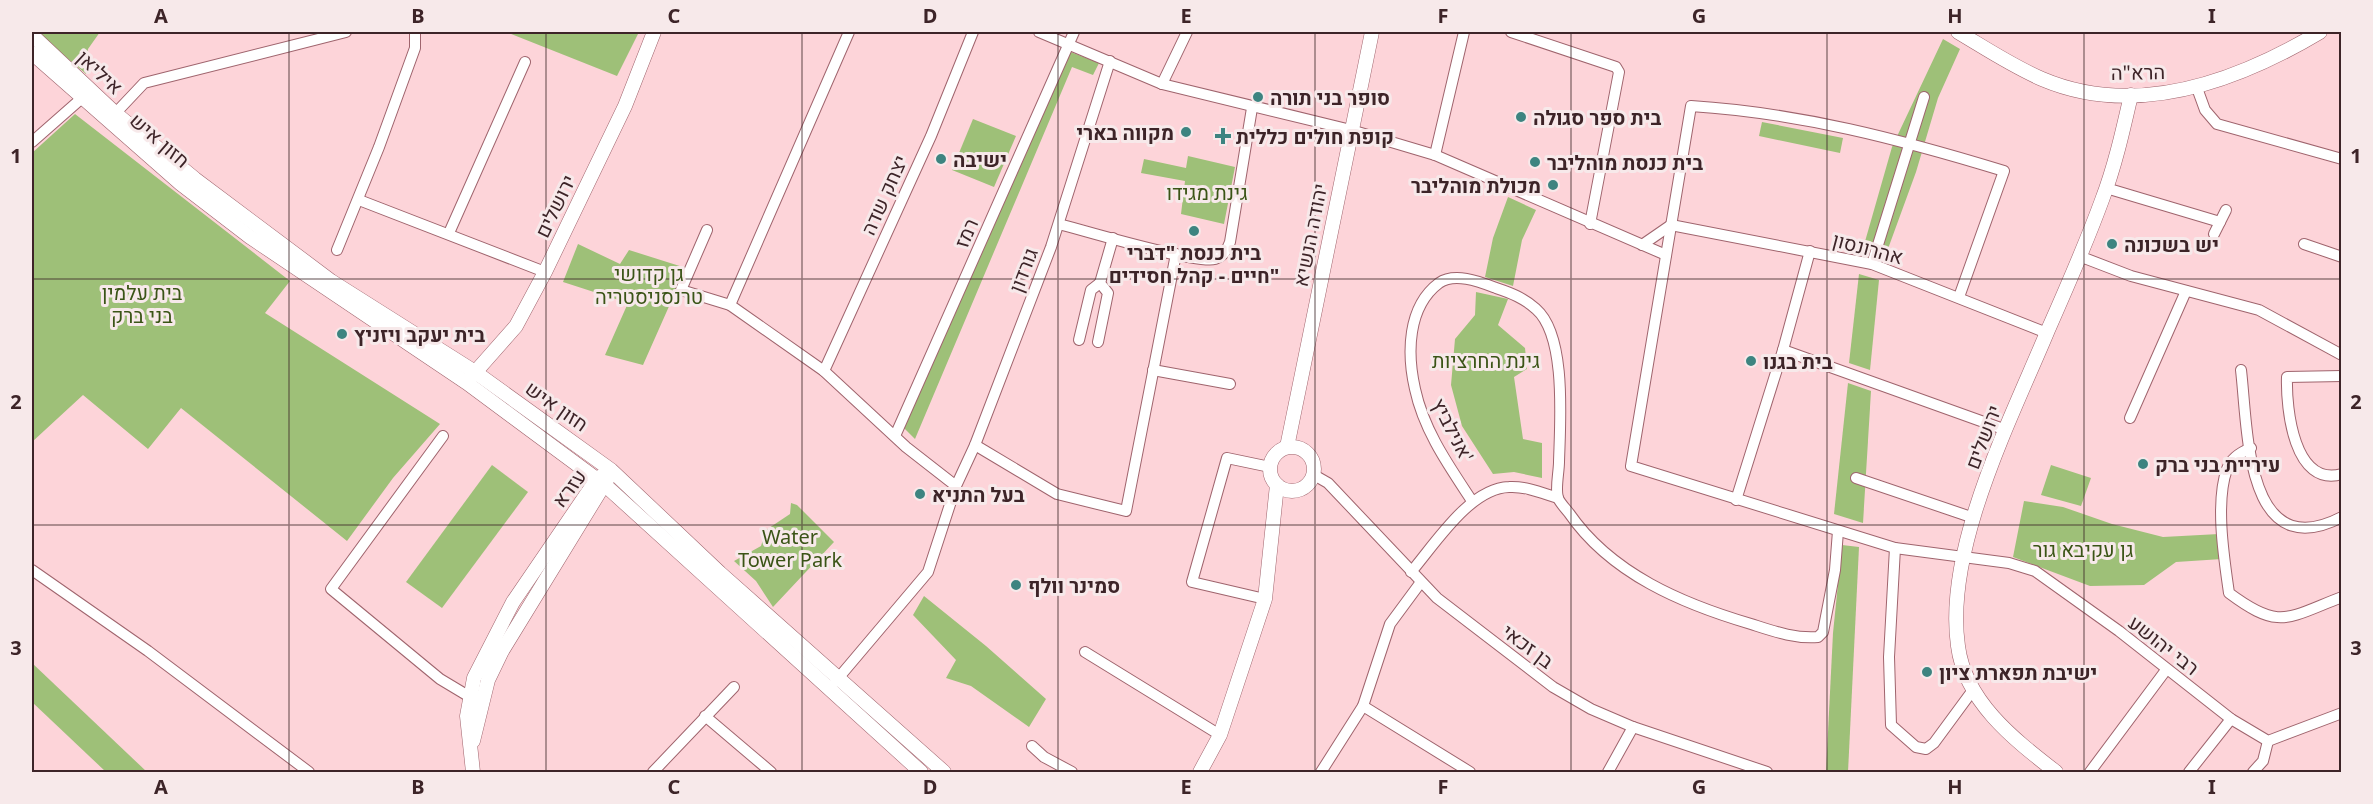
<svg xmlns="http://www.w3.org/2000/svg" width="2373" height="804" viewBox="0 0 2373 804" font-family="'Noto Sans',Heebo,sans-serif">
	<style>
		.green { fill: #9ec078 }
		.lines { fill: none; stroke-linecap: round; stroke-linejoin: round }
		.minor-casing { stroke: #9f646d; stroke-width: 12 }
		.tertiary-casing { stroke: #9f646d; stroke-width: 15 }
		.minor { stroke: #fff; stroke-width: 10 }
		.tertiary { stroke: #fff; stroke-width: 14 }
		.grid { fill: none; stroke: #3d2428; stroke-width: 1.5; stroke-opacity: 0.55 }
		.poi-dot { fill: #3d8480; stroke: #f7e9ea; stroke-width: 2 }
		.labels { text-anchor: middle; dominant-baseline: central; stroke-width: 6; stroke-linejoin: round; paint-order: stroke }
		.street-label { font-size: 20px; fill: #3d2428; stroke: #f7e9ea }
		.poi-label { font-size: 20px; font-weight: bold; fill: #3d2428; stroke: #f7e9ea; text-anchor: start }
		.park-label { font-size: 20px; fill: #3a5416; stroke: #f7e9ea }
		.neatline { fill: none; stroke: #3d2428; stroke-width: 2 }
		.grid-label { font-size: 20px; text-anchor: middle; font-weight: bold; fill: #3d2428 }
	</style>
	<rect width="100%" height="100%" fill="#fdd4d9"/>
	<g class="green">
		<path d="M36 32H100L88 49 86 74Z"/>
		<path d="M506 32H639L617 76Z"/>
		<path d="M1943 39 1960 49 1938 98 1916 172 1885 257 1862 252 1892 147Z"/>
		<path d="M1068 51 1099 63 1093 75 1072 67 915 439 903 427Z"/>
		<path d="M75 114 290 281 265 313 440 424 393 478 347 541 181 408 148 449 83 395 32 442V153Z"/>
		<path d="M973 119 1016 136 994 187 952 170Z"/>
		<path d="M1762 122 1843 138 1840 153 1759 136Z"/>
		<path d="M1188 156 1235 167 1224 224 1181 214 1185 181 1141 173 1144 159 1186 168Z"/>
		<path d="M1508 197 1536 210 1522 240 1513 286 1485 277 1493 238Z"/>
		<path d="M578 244 620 264 629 250 686 268 643 365 605 355 628 303 563 282Z"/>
		<path d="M1859 274 1879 280 1870 370 1849 363Z"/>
		<path d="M1476 292 1508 299 1498 325 1525 348 1527 369 1514 377 1523 439 1542 443V478L1514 472 1493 474 1462 426 1451 385 1455 339 1475 315Z"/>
		<path d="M1848 383 1871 391 1863 523 1834 514Z"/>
		<path d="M492 465 528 492 442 608 406 582Z"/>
		<path d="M2051 465 2091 478 2081 506 2041 495Z"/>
		<path d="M2024 501 2063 507 2112 524 2163 537 2219 534 2222 559 2176 562 2144 585 2090 586 2013 557Z"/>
		<path d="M791 503 797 505 834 542 773 607 756 581 734 561 761 546 766 530 790 514Z"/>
		<path d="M1842 545 1859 547 1848 772H1826L1833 633Z"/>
		<path d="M924 596 986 646 1046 699 1029 727 971 686 946 678 956 660 913 615Z"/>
		<path d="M32 663 147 772H106L32 702Z"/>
	</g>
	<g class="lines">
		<g class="minor-casing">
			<g id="minor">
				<path d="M1039 32 1162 84 1351 130 1435 155 1666 255"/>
				<path d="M1511 32 1616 67 1619 72 1590 224"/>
				<path d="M1162 84 1187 32"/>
				<path d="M2197 88 2205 110 2217 124 2342 159"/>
				<path d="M110 119 144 83 346 32"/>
				<path d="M32 142 82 98"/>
				<path d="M1435 155 1464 32"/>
				<path d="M2106 188 2220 222"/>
				<path d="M359 200 545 272"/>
				<path d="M1059 224C1086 231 1195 264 1215 259 1224 256 1227 250 1230 242L1252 108"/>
				<path d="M1671 225 1872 264 2047 333"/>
				<path d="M707 230 681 290 730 305 824 371 906 447 956 486"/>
				<path d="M449 233 525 62"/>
				<path d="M2214 234 2226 210"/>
				<path d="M2304 244 2342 257"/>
				<path d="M1642 245 1671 225"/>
				<path d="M337 250 379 147 415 48V32"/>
				<path d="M2079 256 2131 276 2259 310 2342 355"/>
				<path d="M1872 264 1924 97"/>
				<path d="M1959 297 2004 171C1899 139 1800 113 1691 106L1631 466 1895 548 2009 563 2035 571 2119 631 2231 719 2268 741 2342 713"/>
				<path d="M730 305 849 32"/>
				<path d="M1079 340 1091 290 1100 283"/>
				<path d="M1098 342 1108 293 1100 283 1113 238"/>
				<path d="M1783 350 2006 430"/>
				<path d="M1153 370 1230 384"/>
				<path d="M2241 370C2248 429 2245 567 2342 517"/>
				<path d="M824 371 931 136 973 32"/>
				<path d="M2342 376 2287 377C2286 409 2294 488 2342 474"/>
				<path d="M2130 418 2186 291"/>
				<path d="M443 436 331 589 440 679 470 697"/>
				<path d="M895 436 1074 32"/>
				<path d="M975 445 1057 494 1126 511 1176 254"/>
				<path d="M2251 448C2241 452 2231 458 2227 469 2215 502 2224 558 2229 593 2280 631 2287 618 2342 597"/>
				<path d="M1314 475 1328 483 1437 598 1553 687 1591 709 1633 727 1767 772"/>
				<path d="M1856 478 1974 518"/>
				<path d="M1736 500 1783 350 1810 251"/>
				<path d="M1472 501C1449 466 1424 431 1415 389 1407 354 1407 307 1439 283 1455 272 1480 282 1496 288 1511 293 1524 298 1536 309 1567 336 1560 423 1559 462 1559 472 1555 489 1558 498 1560 503 1566 509 1569 513 1611 574 1683 604 1751 624 1773 631 1795 639 1818 637L1823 632 1835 570 1838 531"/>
				<path d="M1895 548 1889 657 1891 725 1916 747 1926 749 1934 743 1973 690"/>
				<path d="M32 570 148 651 309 772"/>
				<path d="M1411 572C1435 544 1470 488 1509 487 1526 486 1542 493 1558 498"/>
				<path d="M1265 599 1192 582 1227 458 1270 467"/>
				<path d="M1085 652 1220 735"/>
				<path d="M835 682 928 572 956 486 975 445 1051 247 1110 61"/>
				<path d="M1363 706 1470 772"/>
				<path d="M705 716 771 772"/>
				<path d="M1032 746 1044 757 1072 772"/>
				<path d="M653 772 734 687"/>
				<path d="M1321 772 1363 706 1390 624 1421 582"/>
				<path d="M1608 772 1633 727"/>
				<path d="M2090 772 2166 670"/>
				<path d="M2189 772 2231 719"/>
				<path d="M2253 772 2263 761 2268 741"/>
			</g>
		</g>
		<g class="tertiary-casing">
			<g id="tertiary">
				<path d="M1958 32C1985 48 2012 66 2042 79 2136 119 2238 81 2320 32"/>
				<path d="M32 35 115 113 195 179 331 281 475 372 611 470 720 573 944 772"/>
				<path d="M32 53 181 184 250 237 467 383 606 486 921 772"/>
				<path d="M471 377 516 326 545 272 625 106 654 32"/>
				<circle cx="1292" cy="469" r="22"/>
				<path d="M1287 447 1372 32"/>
				<path d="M473 741 488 680 502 651 608 478"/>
				<path d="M473 772 467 716 474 678 513 602 597 479 603 475"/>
				<path d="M1200 772 1220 735 1265 599 1277 485"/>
				<path d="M2056 772C2015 740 1965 702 1958 646 1944 549 2011 419 2048 330 2067 287 2086 244 2102 200 2115 166 2123 130 2131 95"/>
			</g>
		</g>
		<use href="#minor" class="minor"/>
		<use href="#tertiary" class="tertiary"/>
	</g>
	<path class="grid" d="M289 32V772M546 32V772M802 32V772M1058 32V772M1315 32V772M1571 32V772M1827 32V772M2084 32V772M32 279H2342M32 525H2342"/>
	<g class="poi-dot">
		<circle cx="1258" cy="97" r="6"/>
		<circle cx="1521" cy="117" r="6"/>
		<circle cx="1186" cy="132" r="6"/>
		<path d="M1220 127h6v6h6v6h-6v6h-6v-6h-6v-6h6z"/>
		<circle cx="941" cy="159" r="6"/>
		<circle cx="1535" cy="162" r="6"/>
		<circle cx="1553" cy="185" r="6"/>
		<circle cx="1194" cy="231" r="6"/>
		<circle cx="2112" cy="244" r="6"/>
		<circle cx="342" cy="334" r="6"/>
		<circle cx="1751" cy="361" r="6"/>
		<circle cx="2143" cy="464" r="6"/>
		<circle cx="920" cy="494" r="6"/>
		<circle cx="1016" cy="585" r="6"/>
		<circle cx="1927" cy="672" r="6"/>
	</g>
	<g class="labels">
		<g class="street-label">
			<text transform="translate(100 72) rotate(43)">איליאן</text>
			<text transform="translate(2138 72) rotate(-1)">הרא"ה</text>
			<text transform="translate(160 140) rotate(41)">חזון איש</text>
			<text transform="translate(884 195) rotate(-66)">יצחק שדה</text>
			<text transform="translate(555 206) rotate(-64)">ירושלים</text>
			<text transform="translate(966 233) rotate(-66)">רמז</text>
			<text transform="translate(1310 235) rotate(-79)">יהודה הנשיא</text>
			<text transform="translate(1868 248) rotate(15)">אהרונסון</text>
			<text transform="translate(1023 270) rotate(-69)">גורדון</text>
			<text transform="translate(557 406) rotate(35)">חזון איש</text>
			<text transform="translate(1453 430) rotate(63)">אנילביץ'</text>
			<text transform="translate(1983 437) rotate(-69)">ירושלים</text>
			<text transform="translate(569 488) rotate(-53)">עזרא</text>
			<text transform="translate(2164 645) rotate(38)">רבי יהושע</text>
			<text transform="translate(1528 646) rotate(37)">בן זכאי</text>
		</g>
		<g class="poi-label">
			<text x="1270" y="97">סופר בני תורה</text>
			<text x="1533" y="117">בית ספר סגולה</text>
			<text x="1174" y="132" text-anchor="end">מקווה בארי</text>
			<text x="1236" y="136">קופת חולים כללית</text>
			<text x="953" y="159">ישיבה</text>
			<text x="1547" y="162">בית כנסת מוהליבר</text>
			<text x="1541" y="185" text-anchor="end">מכולת מוהליבר</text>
			<text x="2124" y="244">יש בשכונה</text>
			<text x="1194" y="252" text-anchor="middle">בית כנסת "דברי<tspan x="1194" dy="23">חיים - קהל חסידים"</tspan></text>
			<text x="354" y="334">בית יעקב ויזניץ</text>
			<text x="1763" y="361">בית בגנו</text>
			<text x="2155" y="464">עיריית בני ברק</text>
			<text x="932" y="494">בעל התניא</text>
			<text x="1028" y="585">סמינר וולף</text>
			<text x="1939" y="672">ישיבת תפארת ציון</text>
		</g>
		<g class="park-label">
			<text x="1207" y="192">גינת מגידו</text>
			<text x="649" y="273">גן קדושי<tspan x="649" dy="23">טרנסניסטריה</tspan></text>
			<text x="142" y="292">בית עלמין<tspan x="142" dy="23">בני ברק</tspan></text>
			<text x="1486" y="360">גינת החרציות</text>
			<text x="790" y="536">Water<tspan x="790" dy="23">Tower Park</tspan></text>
			<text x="2083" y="549">גן עקיבא גור</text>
		</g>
	</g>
	<rect width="2373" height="804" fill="none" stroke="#f7e9ea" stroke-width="66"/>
	<rect x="33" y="33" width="2307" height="738" class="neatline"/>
	<g class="grid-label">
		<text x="161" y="23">A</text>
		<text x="418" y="23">B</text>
		<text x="674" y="23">C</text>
		<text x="930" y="23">D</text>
		<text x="1186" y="23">E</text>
		<text x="1443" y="23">F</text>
		<text x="1699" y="23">G</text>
		<text x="1955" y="23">H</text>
		<text x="2212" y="23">I</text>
		<text x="16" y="163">1</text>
		<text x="2356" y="163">1</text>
		<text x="16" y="409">2</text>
		<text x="2356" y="409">2</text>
		<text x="16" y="655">3</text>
		<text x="2356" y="655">3</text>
		<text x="161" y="794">A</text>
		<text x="418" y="794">B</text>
		<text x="674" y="794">C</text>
		<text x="930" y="794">D</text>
		<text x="1186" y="794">E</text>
		<text x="1443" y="794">F</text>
		<text x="1699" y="794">G</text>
		<text x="1955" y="794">H</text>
		<text x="2212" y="794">I</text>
	</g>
</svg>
